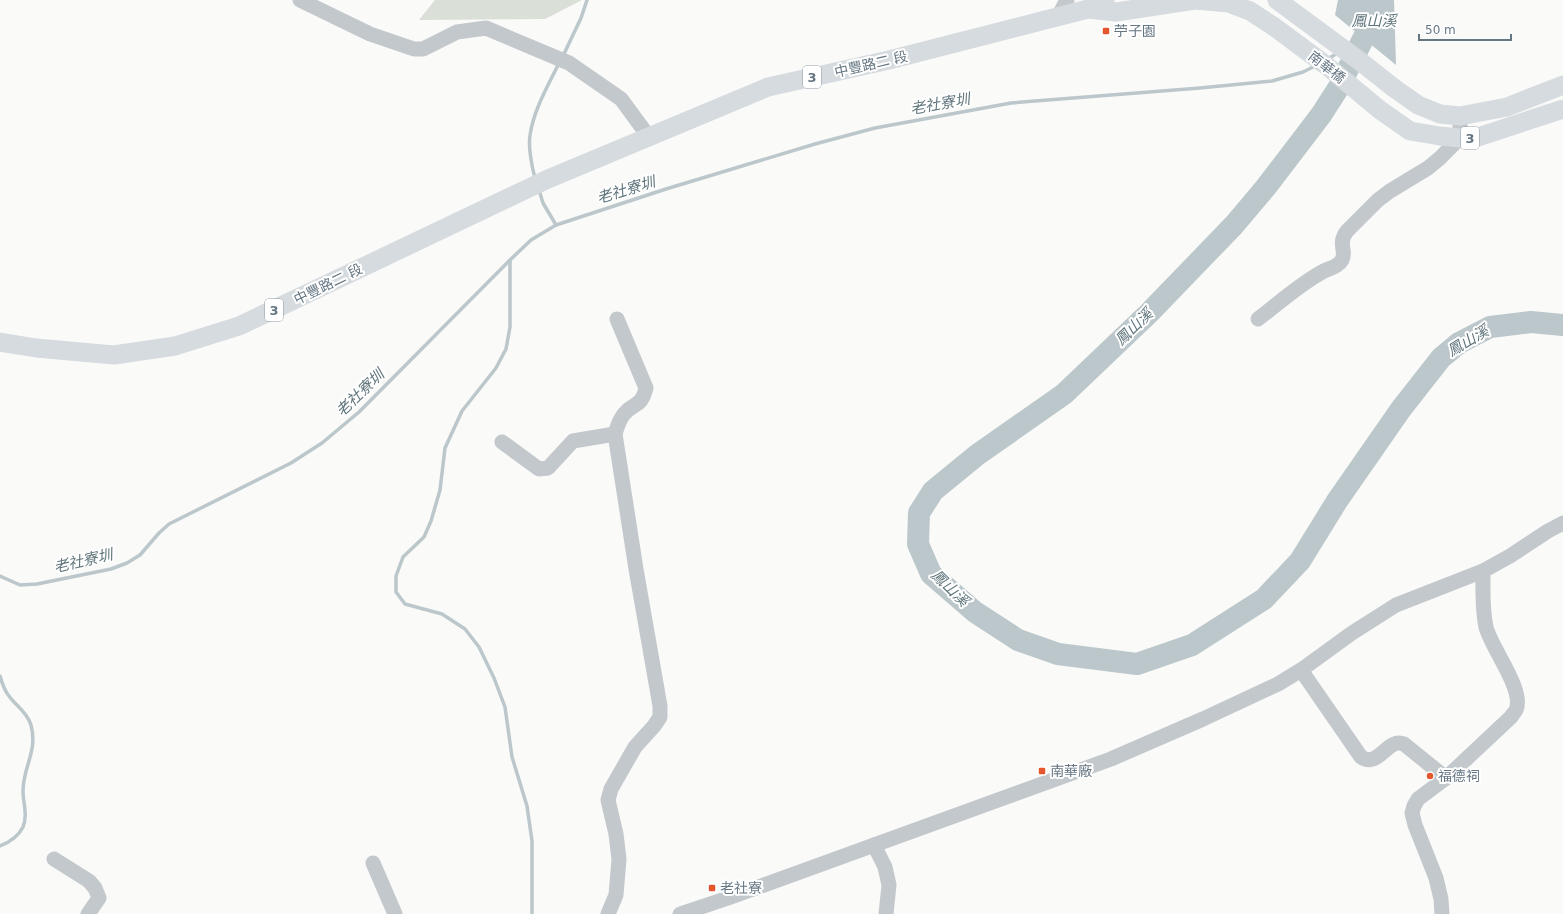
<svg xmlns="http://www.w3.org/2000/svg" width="1563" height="914" viewBox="0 0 1563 914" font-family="'DejaVu Sans','Noto Sans TC',sans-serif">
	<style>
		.green { fill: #dadfd7 }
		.water { fill: #bbc7cb }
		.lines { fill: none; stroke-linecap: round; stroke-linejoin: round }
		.stream { stroke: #bbc7cb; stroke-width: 3.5 }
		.river { stroke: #bbc7cb; stroke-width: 22 }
		.minor { stroke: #c3c8cc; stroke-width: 15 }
		.major { stroke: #d6dbdf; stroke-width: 19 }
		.poi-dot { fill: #e4572e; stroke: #fff; stroke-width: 1.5 }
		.labels { text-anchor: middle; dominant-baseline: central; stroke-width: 4; stroke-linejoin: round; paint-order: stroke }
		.shield { fill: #fff; stroke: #939fa8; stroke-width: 1 }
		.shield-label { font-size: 13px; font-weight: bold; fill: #657683 }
		.poi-label { font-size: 14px; fill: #657683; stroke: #fff; text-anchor: start }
		.street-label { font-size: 14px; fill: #657683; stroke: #fff }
		.water-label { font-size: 15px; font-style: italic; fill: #60757c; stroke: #fff }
	</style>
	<rect width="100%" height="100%" fill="#fafaf8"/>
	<path class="green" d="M435 0H582L545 19 419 20Z"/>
	<path class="water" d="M1338 0H1394L1396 65 1335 15Z"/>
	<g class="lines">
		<g class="stream">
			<path d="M1349 45 1364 35"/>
			<path d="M563 56 581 18 587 0"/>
			<path d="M1328 59 1339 52"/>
			<path d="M535 178C532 168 528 146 530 135 534 109 548 86 559 63"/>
			<path d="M539 190 543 203 556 225"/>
			<path d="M510 260V327L506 349 496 368 462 411 445 448 440 490 431 521 424 537 403 557 396 576V592L405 604 442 614 465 629 479 647 494 678 505 707 512 757 527 806 532 841V914"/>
			<path d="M0 576 20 585 37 584 111 569 127 563 140 555 159 533 169 524 291 463 322 443 359 412 510 260 531 240 556 225 666 189 815 144 875 128 1011 103 1200 88 1272 81 1303 72 1317 65"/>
			<path d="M0 676C2 683 4 690 9 696 16 706 27 712 31 725 38 752 23 766 23 791 23 803 28 815 23 827 18 837 10 842 0 846"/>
		</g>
		<path class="river" d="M1377 0 1365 35 1339 87 1321 115 1266 187 1234 225 1149 313 1064 394 977 455 933 491 919 513 918 544 931 574 975 612 1018 640 1058 654 1137 664 1192 645 1264 599 1300 561 1337 501 1401 409 1441 358 1459 343 1490 327 1531 322 1563 325"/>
		<g class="minor">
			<path d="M300 0 370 34 414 49H423L457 32 486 28 569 63 621 99 649 137"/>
			<path d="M1058 17 1067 0"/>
			<path d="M1258 319C1279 303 1301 283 1324 271 1330 268 1338 267 1342 260 1347 251 1337 244 1347 231L1378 200 1390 191 1428 168 1440 158 1460 138V116"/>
			<path d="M502 442 539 469 548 468 573 441 615 434"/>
			<path d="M1301 670 1361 757C1379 769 1387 737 1404 744L1446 778"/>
			<path d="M874 845 885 867 889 885 886 914"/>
			<path d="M54 859 89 881 95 888 99 898 88 914"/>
			<path d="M373 863 395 914"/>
			<path d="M608 914 616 895 619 859 616 834 608 800 611 789 635 747 654 726 660 717V706L636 569 615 434C617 427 619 420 624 414 634 402 641 408 646 388L617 319"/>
			<path d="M680 914 728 898 1111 759 1203 719 1278 684 1301 670 1352 633 1396 605 1483 571 1510 556 1548 531 1563 523"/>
			<path d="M1442 914 1441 899 1436 878 1415 825 1412 813 1414 806 1418 799 1446 778 1511 717C1512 715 1515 712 1516 710 1525 690 1491 648 1486 627 1482 609 1483 589 1483 571"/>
		</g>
		<g class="major">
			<path d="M1277 0 1361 62 1394 88 1418 105 1440 114 1460 116 1507 107 1563 85"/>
			<path d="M1088 9 1116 12 1195 0 1229 3 1250 11 1273 26 1327 66 1380 110 1410 131 1440 136 1460 138 1478 137 1563 109"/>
			<path d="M0 342 36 348 114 355 175 346 239 326 548 179 768 87 889 60 1088 9 1105 0"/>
		</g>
	</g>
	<g class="poi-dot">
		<rect x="1102" y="27" width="8" height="8" rx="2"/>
		<rect x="1038" y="767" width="8" height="8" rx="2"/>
		<circle cx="1430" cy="776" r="4"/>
		<rect x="708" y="884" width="8" height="8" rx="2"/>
	</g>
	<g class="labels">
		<g class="shield">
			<rect x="803" y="66" width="18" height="22" rx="3"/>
			<rect x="1461" y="127" width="18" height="22" rx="3"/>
			<rect x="265" y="299" width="18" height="22" rx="3"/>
		</g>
		<g class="shield-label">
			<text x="812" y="77">3</text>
			<text x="1470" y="138">3</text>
			<text x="274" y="310">3</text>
		</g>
		<g class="poi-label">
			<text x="1114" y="31">苧子園</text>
			<text x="1050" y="771">南華廠</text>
			<text x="1438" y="776">福德祠</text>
			<text x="720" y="888">老社寮</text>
		</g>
		<g class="street-label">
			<text transform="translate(871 64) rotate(-13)">中豐路二 段</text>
			<text transform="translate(1327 67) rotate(38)">南華橋</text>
			<text transform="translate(328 284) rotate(-26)">中豐路二 段</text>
		</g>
		<g class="water-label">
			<text x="1374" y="21">鳳山溪</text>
			<text transform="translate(940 104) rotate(-10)">老社寮圳</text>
			<text transform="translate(626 190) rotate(-17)">老社寮圳</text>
			<text transform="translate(1134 327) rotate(-44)">鳳山溪</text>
			<text transform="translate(1468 341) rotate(-31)">鳳山溪</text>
			<text transform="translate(360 393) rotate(-44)">老社寮圳</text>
			<text transform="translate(83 561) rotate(-13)">老社寮圳</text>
			<text transform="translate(950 588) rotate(44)">鳳山溪</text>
		</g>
	</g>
	<path d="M1419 34v6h92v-6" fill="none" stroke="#657683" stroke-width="2"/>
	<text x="1425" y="34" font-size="12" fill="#657683" stroke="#ffffff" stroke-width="3" paint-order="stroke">50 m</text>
</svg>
